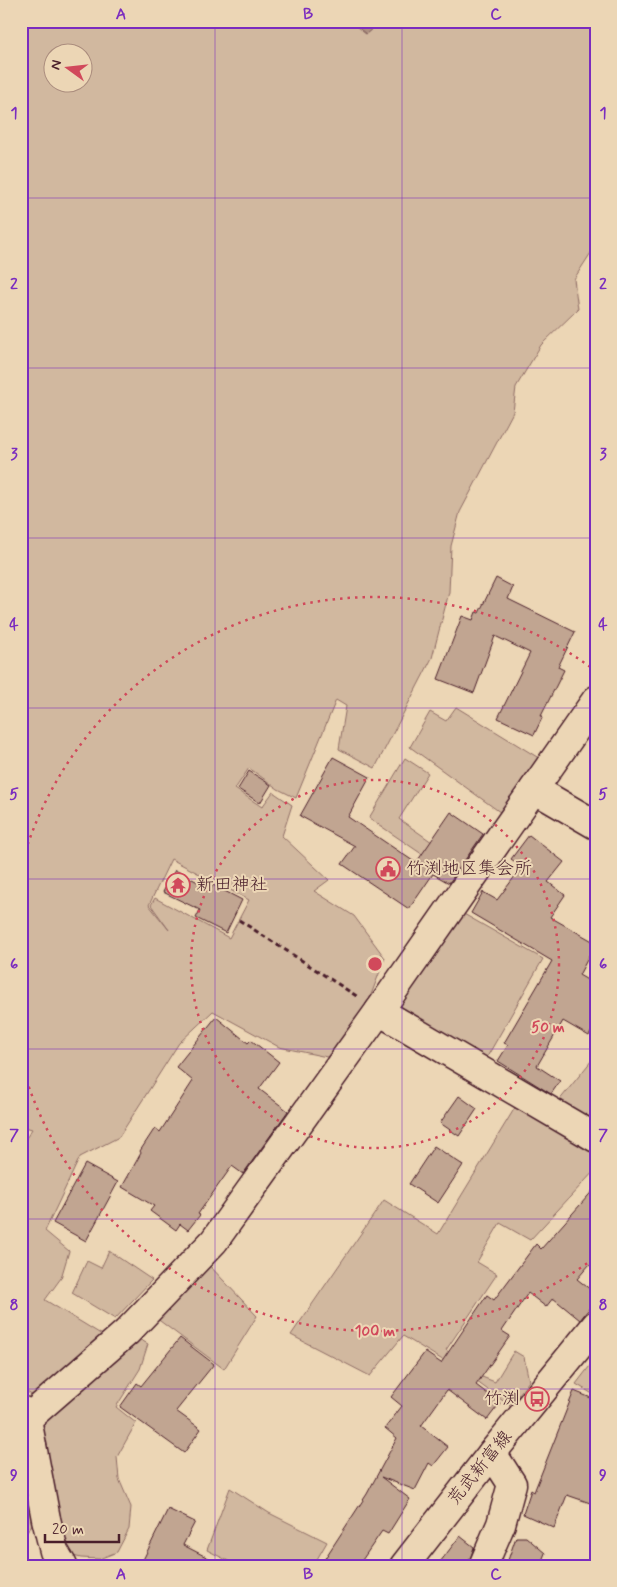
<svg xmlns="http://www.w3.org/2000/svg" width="617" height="1587" viewBox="0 0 617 1587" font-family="Mynerve,'Klee One',sans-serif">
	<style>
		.green { fill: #d1b89f; stroke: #8e6c65; fill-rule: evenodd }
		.water { fill: #ad9081; stroke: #85635f }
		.building { fill: #c1a591; stroke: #4a1f2b }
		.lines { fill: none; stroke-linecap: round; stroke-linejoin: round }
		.street-casing { stroke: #4a1f2b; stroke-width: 31 }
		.primary-casing { stroke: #4a1f2b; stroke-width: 31 }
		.path { stroke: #4a1f2b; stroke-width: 3; stroke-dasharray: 5 4; stroke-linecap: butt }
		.street { stroke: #ecd6b5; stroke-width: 28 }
		.primary { stroke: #ecd6b5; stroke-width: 28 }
		.grid { fill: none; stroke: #7b2cbf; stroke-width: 1; stroke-opacity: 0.55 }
		.ring { fill: none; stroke: #d1495b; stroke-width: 2.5; stroke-dasharray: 2.5 5 }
		.labels { text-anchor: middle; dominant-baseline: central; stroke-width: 4; stroke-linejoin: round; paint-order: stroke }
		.poi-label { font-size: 18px; fill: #4a1f2b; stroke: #ecd6b5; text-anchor: start }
		.street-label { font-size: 18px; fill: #4a1f2b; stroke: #ecd6b5 }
		.centre { fill: #d1495b; stroke: #ecd6b5; stroke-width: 2.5 }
		.ring-label { font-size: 15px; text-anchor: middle; font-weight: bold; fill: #d1495b; stroke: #ecd6b5; stroke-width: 4; stroke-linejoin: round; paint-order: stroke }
		.neatline { fill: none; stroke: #7b2cbf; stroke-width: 2 }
		.grid-label { font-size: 16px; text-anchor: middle; font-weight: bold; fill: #7b2cbf }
	</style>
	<rect width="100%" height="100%" fill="#ecd6b5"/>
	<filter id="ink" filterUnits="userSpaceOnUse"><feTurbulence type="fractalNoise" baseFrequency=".02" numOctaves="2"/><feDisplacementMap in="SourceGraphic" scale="10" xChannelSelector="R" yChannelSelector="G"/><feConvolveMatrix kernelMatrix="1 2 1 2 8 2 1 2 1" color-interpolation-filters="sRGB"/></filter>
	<g filter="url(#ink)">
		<g class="green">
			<path d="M21 21H350L366 34 381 21H596V245L574 279 578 309 541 345 516 387 513 412 460 512 451 546 449 592 432 658 375 768 339 749 346 706 336 700 296 798 278 789 249 768 235 789 262 807 273 792 292 805 282 836 329 880 314 891 354 916 385 958 363 1016 327 1057 279 1047 213 1011 179 1043 119 1137 80 1157 45 1231 69 1251 61 1278 45 1300 104 1336 33 1396 21 1388V1146L32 1129 21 1126ZM52 52H82V82H52ZM171 859 249 900 229 938 155 898 151 905 169 930 149 905Z"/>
			<path d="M456 707 542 760 504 815 410 747 430 712 446 721Z"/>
			<path d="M405 758 428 773 399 819 442 849 432 861 369 818Z"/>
			<path d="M462 913 543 959 483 1064 397 1011Z"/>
			<path d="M596 1055V1127L558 1102Z"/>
			<path d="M516 1106 596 1153V1169L530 1240 500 1223 477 1262 497 1274 446 1350 482 1377 495 1382 514 1351 524 1357 529 1381 510 1406 469 1376 403 1336 370 1376 291 1335 384 1200 438 1234Z"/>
			<path d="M109 1251 152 1280 115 1319 72 1293 87 1261 101 1268Z"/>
			<path d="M209 1265 257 1316 224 1369 156 1318 181 1297Z"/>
			<path d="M127 1332 148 1344 140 1369 116 1407 136 1423 117 1457 119 1479 131 1507 129 1529 117 1552 99 1559 81 1558 54 1551 27 1419Z"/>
			<path d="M596 1358V1396L576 1384Z"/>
			<path d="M21 1473 35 1520 21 1541Z"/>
			<path d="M230 1488 269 1513 327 1542 313 1566H238L207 1550Z"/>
		</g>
		<path class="water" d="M350 21H381L366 34Z"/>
		<g class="building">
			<path d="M496 578 513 587 508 599 575 632 558 667 564 670 541 716H543L534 735 498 718 530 653 495 636 474 693 438 679 462 616 473 620 476 612 479 613Z"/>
			<path d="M333 757 370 777 348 817 416 863 451 812 483 834 449 883 433 874 409 909 342 864 355 846 300 816Z"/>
			<path d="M249 771 271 785 260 803 238 789Z"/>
			<path d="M529 835 564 862 548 882 565 895 550 917 596 943 579 975 596 985V1023L589 1036 563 1021 537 1066 560 1081 551 1094 498 1061 508 1045 504 1043 552 961 471 913 483 892 497 900 522 867 511 859Z"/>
			<path d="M175 870 211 889 213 885 242 900 226 933 196 918 200 910 163 892Z"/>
			<path d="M216 1017 248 1043 251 1040 279 1062 259 1089 288 1111 243 1174 232 1166 198 1214 200 1215 188 1230 180 1224 176 1230 150 1211 154 1206 122 1187 141 1153 140 1151 155 1128 160 1132 193 1081 176 1067Z"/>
			<path d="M459 1096 477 1109 459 1136 440 1123Z"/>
			<path d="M434 1146 463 1165 438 1203 409 1184Z"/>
			<path d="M85 1164 118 1182 86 1241 53 1223Z"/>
			<path d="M596 1187V1257L577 1279 596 1294V1300L580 1320 553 1298 546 1307 528 1293 502 1331 510 1336 476 1385 500 1403 487 1420 447 1390 421 1426 448 1447 433 1466 429 1463 415 1490 381 1477 410 1499 388 1534 382 1531 358 1566H320L367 1494 397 1438 385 1428 402 1406 391 1397 425 1352 441 1363 487 1295 494 1300 536 1244 541 1249Z"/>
			<path d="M180 1338 214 1364 176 1411 201 1429 184 1453 120 1407 137 1383 141 1386Z"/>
			<path d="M574 1391 596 1400V1505L567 1495 554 1528 523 1514 531 1490 534 1492Z"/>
			<path d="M168 1509 195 1522 183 1545 224 1566H140Z"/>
			<path d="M460 1536 474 1547 468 1566H437Z"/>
			<path d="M516 1537H526L545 1553 540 1566H506Z"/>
		</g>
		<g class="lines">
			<g class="street-casing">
				<g id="street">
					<path d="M534 789 596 825"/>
					<path d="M379 1011 596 1138"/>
					<path d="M21 1410 27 1419 46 1519 54 1551 63 1566"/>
					<path d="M21 1421 27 1419 127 1332 214 1241 379 1011 596 700"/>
					<path d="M483 1566 501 1524 512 1484 492 1453"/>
				</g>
			</g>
			<g class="primary-casing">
				<path id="primary" d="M404 1566 492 1453 596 1325"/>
			</g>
			<path class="path" d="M239 920 358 997"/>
			<use href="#street" class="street"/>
			<use href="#primary" class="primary"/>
		</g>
	</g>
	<path class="grid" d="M215 21V1566M402 21V1566M21 198H596M21 368H596M21 538H596M21 708H596M21 879H596M21 1049H596M21 1219H596M21 1389H596"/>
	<g class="ring">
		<circle cx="375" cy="964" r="184"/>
		<path d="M593 1259A367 367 0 0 1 21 1062M21 866A367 367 0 0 1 593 669"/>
	</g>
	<defs>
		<g id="civic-ring" transform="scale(1.25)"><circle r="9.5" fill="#ecd6b5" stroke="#d1495b" stroke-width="1.5"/><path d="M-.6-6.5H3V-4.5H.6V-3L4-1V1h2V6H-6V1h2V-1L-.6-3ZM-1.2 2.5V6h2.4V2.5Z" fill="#d1495b"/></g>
		<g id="temple-ring" transform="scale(1.25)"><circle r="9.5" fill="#ecd6b5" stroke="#d1495b" stroke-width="1.5"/><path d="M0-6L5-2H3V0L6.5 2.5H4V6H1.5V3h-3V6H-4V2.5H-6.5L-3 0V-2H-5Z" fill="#d1495b"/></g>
		<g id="bus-ring" transform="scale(1.25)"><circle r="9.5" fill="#ecd6b5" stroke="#d1495b" stroke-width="1.5"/><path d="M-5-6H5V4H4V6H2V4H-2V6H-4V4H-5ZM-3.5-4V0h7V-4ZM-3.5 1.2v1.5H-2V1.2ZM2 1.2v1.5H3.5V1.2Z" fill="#d1495b"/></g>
	</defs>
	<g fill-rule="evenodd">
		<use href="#civic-ring" x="388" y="869"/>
		<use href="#temple-ring" x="178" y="885"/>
		<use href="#bus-ring" x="537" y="1399"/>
	</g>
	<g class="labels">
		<g class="poi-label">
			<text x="406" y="869">竹渕地区集会所</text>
			<text x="196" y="885">新田神社</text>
			<text x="520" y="1399" text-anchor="end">竹渕</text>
		</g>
		<g class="street-label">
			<text transform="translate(480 1468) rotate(-51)">荒武新富線</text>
		</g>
	</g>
	<circle cx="375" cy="964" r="8" class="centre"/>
	<g class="ring-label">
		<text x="548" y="1032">50 m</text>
		<text x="375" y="1336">100 m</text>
	</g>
	<rect width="617" height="1587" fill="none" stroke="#ecd6b5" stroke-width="55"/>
	<g transform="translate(68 68) rotate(285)"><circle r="24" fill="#ecd6b5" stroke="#ab8d7e"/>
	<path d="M0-4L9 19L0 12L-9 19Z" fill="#d1495b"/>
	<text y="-8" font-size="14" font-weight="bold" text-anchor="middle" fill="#4a1f2b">N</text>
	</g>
	<path d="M45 1534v8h74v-8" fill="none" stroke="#4a1f2b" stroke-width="2.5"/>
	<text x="52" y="1534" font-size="15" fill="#4a1f2b" stroke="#ecd6b5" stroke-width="4" paint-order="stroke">20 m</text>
	<rect x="28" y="28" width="562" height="1532" class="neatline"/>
	<g class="grid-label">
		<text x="121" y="19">A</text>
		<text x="308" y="19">B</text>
		<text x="496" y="19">C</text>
		<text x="14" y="118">1</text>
		<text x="603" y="118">1</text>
		<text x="14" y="289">2</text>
		<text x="603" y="289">2</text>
		<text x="14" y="459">3</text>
		<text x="603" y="459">3</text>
		<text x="14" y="629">4</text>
		<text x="603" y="629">4</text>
		<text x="14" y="799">5</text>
		<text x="603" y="799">5</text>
		<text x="14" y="969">6</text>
		<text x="603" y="969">6</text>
		<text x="14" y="1140">7</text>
		<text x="603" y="1140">7</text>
		<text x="14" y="1310">8</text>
		<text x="603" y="1310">8</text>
		<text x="14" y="1480">9</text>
		<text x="603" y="1480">9</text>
		<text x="121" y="1579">A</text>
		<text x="308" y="1579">B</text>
		<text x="496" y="1579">C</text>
	</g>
</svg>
